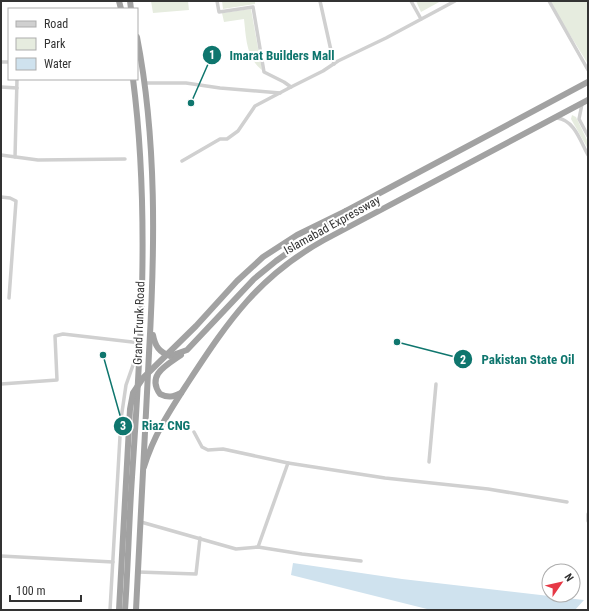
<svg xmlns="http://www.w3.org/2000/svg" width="589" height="611" viewBox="0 0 589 611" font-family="'Roboto Condensed',sans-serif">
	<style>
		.green { fill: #e6ecdf }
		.water { fill: #cfe2ee }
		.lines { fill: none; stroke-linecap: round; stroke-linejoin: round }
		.minor { stroke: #d0d0d0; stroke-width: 3.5 }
		.trunk { stroke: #a2a2a2; stroke-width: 6 }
		.trunk-bridge { stroke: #a2a2a2; stroke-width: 6 }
		.labels { text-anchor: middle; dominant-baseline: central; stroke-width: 4; stroke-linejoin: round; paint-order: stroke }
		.street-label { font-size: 12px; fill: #333; stroke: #fff }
		.leader { fill: none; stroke: #0f766e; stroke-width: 1.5 }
		.callout-dot { fill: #0f766e; stroke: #fff; stroke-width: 1.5 }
		.mark-label { font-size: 12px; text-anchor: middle; font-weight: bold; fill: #fff }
		.callout-label { font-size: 13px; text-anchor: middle; font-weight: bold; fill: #0f766e; stroke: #fff; stroke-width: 4; stroke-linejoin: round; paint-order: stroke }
	</style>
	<rect width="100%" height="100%" fill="#fff"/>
	<g class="green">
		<path d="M151 1H188L189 10 153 13Z"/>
		<path d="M222 1H255V4L223 9Z"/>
		<path d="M416 1H441L421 12Z"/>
		<path d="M549 1H588V64Z"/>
		<path d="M251 9 262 70C246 58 246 37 244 19L224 22 222 13Z"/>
		<path d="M572 115 576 117 588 142V149L571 119Z"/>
	</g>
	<path class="water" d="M293 563 402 579 584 600 575 610H431L291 575Z"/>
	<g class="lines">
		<g class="minor">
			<path d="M217 1 219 12 253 7 264 72 284 82 291 87 323 71 338 61 386 38 455 1"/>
			<path d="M320 1 334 64"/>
			<path d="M411 1 421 19"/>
			<path d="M549 1 588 70"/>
			<path d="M1 62H9"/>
			<path d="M144 83H186L220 88 280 93"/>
			<path d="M1 87 17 88"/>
			<path d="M582 104 579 119 588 136"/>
			<path d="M557 118C574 120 580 140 588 155"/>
			<path d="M1 155 38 160 125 159"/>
			<path d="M15 157 17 79"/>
			<path d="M182 161 220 139H227L238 131 255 106 291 87"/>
			<path d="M1 197 10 198 16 201 9 298"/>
			<path d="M1 384 57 380 55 336 63 334 141 343"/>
			<path d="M194 432 202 447 208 450 223 449 288 463 385 478 488 489 567 502"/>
			<path d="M429 462 436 384"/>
			<path d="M588 514V521"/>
			<path d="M141 522 236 549 258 547 302 554 361 561"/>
			<path d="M258 547 288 463"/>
			<path d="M1 556 113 562"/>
			<path d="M138 572 196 574 200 538"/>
			<path d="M110 610 121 419 126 385 138 351"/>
		</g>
		<g class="trunk">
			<path d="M119 1 121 9"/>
			<path d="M130 1 131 9"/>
			<path d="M153 335C155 346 159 352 170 356L187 350 254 279 276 261 346 211 588 82"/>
			<path d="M181 393C173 397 168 398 160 394 146 375 167 365 181 355"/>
			<path d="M144 467C154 434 171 409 189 381 229 320 259 276 324 240L588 100"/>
			<path d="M125 610C128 566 129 521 132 477 141 345 150 211 133 79"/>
			<path d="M136 610C141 525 145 439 149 353 155 249 157 140 137 37"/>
		</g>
		<path class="trunk-bridge" d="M119 610 130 409 133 393 143 378 196 326 237 281 263 257 297 235 346 211"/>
	</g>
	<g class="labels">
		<g class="street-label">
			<text transform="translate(332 225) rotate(-29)">Islamabad Expressway</text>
			<text transform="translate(139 323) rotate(-88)">Grand Trunk Road</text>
		</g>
	</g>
	<path class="leader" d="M191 103L212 55M397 342L463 359M103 355L123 426"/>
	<g class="callout-dot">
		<circle cx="191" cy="103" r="4"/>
		<circle cx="397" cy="342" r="4"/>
		<circle cx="103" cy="355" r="4"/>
		<circle cx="212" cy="55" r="10"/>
		<circle cx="463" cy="359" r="10"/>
		<circle cx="123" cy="426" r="10"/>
	</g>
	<g class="mark-label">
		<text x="212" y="59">1</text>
		<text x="463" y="364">2</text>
		<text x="123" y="430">3</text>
	</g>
	<g class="callout-label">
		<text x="282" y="60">Imarat Builders Mall</text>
		<text x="528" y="364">Pakistan State Oil</text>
		<text x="166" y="430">Riaz CNG</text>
	</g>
	<rect width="589" height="611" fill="none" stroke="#333333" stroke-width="4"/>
	<rect x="8" y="8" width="130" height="72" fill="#ffffff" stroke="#adadad"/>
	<rect x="16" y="21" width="20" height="6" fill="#d0d0d0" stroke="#adadad"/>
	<text x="44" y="28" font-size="12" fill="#333333">Road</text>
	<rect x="16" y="38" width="20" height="12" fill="#e6ecdf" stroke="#adadad"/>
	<text x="44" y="48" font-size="12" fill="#333333">Park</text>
	<rect x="16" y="58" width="20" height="12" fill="#cfe2ee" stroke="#adadad"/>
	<text x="44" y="68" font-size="12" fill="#333333">Water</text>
	<g transform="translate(561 583) rotate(56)"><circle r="19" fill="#ffffff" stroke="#adadad"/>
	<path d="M0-3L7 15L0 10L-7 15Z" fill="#e63946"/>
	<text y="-6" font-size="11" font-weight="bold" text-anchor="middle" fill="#333333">N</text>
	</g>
	<path d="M10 595v6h71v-6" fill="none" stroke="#333333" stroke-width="2"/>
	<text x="16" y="595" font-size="12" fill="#333333" stroke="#ffffff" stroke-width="3" paint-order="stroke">100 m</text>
</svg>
